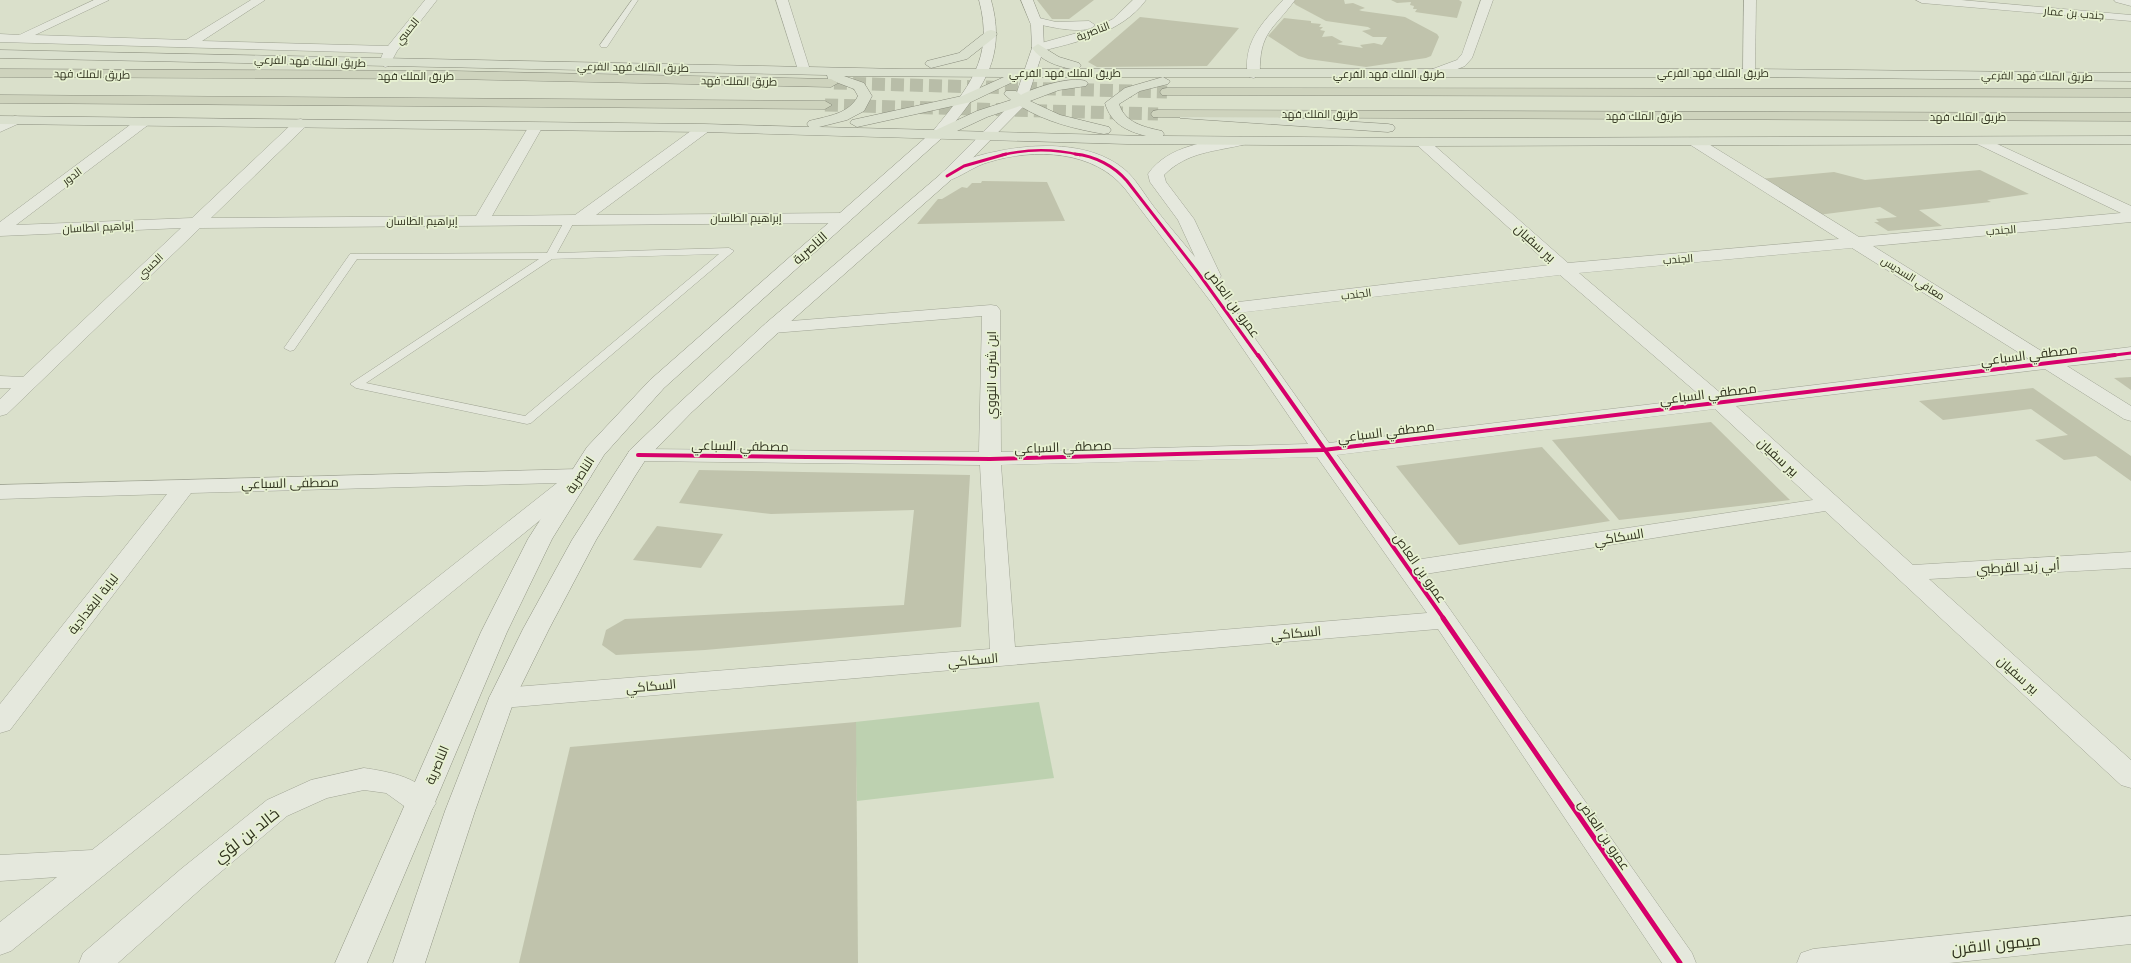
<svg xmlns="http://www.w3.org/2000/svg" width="2131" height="963" viewBox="0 0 2131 963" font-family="Lora,Cairo,serif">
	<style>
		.green { fill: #bdd1b0 }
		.building { fill: #c0c3ac }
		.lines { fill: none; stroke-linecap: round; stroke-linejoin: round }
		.motorway-tunnel { stroke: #b8bda8; stroke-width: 13; stroke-dasharray: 13 6; stroke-linecap: butt }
		.service-casing { stroke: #a1a595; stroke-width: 1 }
		.minor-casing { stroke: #a1a595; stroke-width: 1 }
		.tertiary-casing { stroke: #a1a595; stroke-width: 1 }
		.secondary-casing { stroke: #919584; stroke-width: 1 }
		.primary-casing { stroke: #888b7b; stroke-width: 1 }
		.motorway-casing { stroke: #888b7b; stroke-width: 1 }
		.service { fill: #e5e8dd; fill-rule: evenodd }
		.minor { fill: #e5e8dd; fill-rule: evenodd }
		.tertiary { fill: #e5e8dd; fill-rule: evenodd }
		.secondary { fill: #e5e8dd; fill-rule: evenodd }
		.primary { fill: #dae0ce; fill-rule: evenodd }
		.motorway { fill: #ced3bd; fill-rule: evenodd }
		.cycleway-far3-casing { stroke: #e7f1d2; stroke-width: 4 }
		.cycleway-far2-casing { stroke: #e7f1d2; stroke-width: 5 }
		.cycleway-far1-casing { stroke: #e7f1d2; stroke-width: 6 }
		.cycleway-casing { stroke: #e7f1d2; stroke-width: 8 }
		.cycleway-far3 { stroke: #d6006c; stroke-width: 2.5 }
		.cycleway-far2 { stroke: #d6006c; stroke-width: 3 }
		.cycleway-far1 { stroke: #d6006c; stroke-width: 4 }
		.cycleway { stroke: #d6006c; stroke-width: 5 }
		.labels { text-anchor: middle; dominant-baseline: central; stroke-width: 3.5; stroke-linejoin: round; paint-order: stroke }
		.far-street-label { font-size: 11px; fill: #30321e; stroke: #e7f1d2 }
		.street-label { font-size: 13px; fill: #30321e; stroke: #e7f1d2 }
		.near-street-label { font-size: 16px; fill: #30321e; stroke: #e7f1d2 }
	</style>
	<rect width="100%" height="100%" fill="#dae0cb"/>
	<path class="green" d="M1039 702 1054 778 857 801 855 722Z"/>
	<g class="building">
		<path d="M1037 0H1094L1069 19H1052Z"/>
		<path d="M1295 0H1344L1345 4 1353 3 1365 8 1359 10 1362 11 1405 17 1437 34 1439 37 1431 56 1426 58 1366 67 1308 59 1299 56 1268 36 1284 18 1311 21V23L1321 24 1319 27H1323L1320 30 1325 31 1322 37 1332 36 1343 42 1337 44 1343 45 1363 48 1360 45 1374 43 1382 45 1387 37H1373L1362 31 1371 29 1368 27 1326 21 1296 5 1293 2Z"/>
		<path d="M1391 0H1459L1462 2 1457 18 1415 12 1417 9H1413L1414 6 1410 5 1411 2 1397 3Z"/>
		<path d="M1140 17 1239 28 1207 66 1097 67 1088 62Z"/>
		<path d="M1980 170 2029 194 1987 200 1991 202 1919 210 1942 226 1888 231 1874 222H1879L1876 219 1897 217 1880 207 1818 215 1760 179 1834 172 1865 180Z"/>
		<path d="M982 181 1047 182 1065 221 917 224 938 199H942L962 187 967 188 972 183H981Z"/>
		<path d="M2131 377V390L2114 378Z"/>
		<path d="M2033 388 2131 456V481L2096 456 2064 460 2035 440 2068 435 2031 409 1943 420 1919 401Z"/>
		<path d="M1711 422 1790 500 1619 520 1552 440Z"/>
		<path d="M1542 447 1610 521 1459 545 1396 466Z"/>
		<path d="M699 470 970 475 961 627 705 650 616 655 602 645 606 630 625 619 904 605 914 510 771 514 679 503Z"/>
		<path d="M657 526 723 534 701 568 633 560Z"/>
		<path d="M856 722 858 963H519L570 747Z"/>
	</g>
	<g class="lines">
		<g class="motorway-tunnel">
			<path d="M834 83 1167 92"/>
			<path d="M825 105 1158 114"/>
		</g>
		<g class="service-casing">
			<g id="service">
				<path d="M632 0H638L607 47H601L600 45Z"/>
				<path d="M570 217 575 220 557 253 729 248 734 251 531 423 527 424 356 388 350 384 539 259H357L294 350 290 351 284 348 350 254 547 253 565 220ZM719 254 525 416 366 383 552 259Z"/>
			</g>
		</g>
		<g class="minor-casing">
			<g id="minor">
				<path d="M94 0H109L35 35 186 40 251 0H265L202 41 388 46 425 0H437L397 51 389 66 385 67 379 63 383 53 0 42V34L19 35Z"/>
				<path d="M776 0H788L810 70 809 73H799L798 70Z"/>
				<path d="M1283 0H1295C1273 30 1259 32 1260 74L1254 78 1249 77C1247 73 1247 69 1247 65 1247 37 1266 19 1283 0Z"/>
				<path d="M1481 0H1493L1472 58 1465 66 1440 76H1430L1429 73 1430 70 1457 60 1462 54Z"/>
				<path d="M1744 0H1756L1755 73 1749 77 1743 73Z"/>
				<path d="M1916 0H1961L2131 15V21L1922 3Z"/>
				<path d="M2114 0H2131V6L2116 2Z"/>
				<path d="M15 116 20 117 22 120 20 123 0 132V122Z"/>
				<path d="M143 118 148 119 150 122 148 125 16 225 192 218 296 120 301 119 308 123 306 126 211 218 476 216 529 126 531 123H541L543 126 492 216 575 215 699 125H709L711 128 709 131 596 215 844 213 850 215 852 218 850 221 844 223 200 228 7 414 0 416V399L11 388H0V376L23 377 181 228 0 236V222L138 119Z"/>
				<path d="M1241 137 1246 138 1248 141 1246 144C1215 152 1188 151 1164 175L1166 182 1194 219 1221 276 1218 280 1213 281 1230 303 1550 265 1417 145 1415 142 1417 139H1427L1568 263 1839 239 1689 144 1687 141 1689 138H1699L1859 237 2121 213 1977 144 1975 141 1977 138 1982 137 2131 206V222L1873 246 2051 357 2131 347V359L2067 366 2131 406V421L2124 419 2045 369 1736 406 1913 565 2131 552V568L1929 579 2131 760V788L2121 785 1825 511 1425 574 1692 953 1696 963H1662L1438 629 502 708 493 705 489 698 493 691 502 688 990 649 980 465 638 461 630 460 627 455 630 450 638 449 979 452 982 316 773 333 766 331 764 327 766 323 991 305 997 306 1000 310 1001 452 1308 444 1211 302 1126 190C1095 150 1034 148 989 162 974 166 961 177 947 181L942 179 939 176C949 163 979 155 994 152 1035 143 1090 141 1124 169 1136 179 1144 194 1154 207 1167 224 1181 240 1195 257L1178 220 1150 182 1148 174C1168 145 1209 141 1241 137ZM1852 248 2029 359 1724 396 1579 273ZM1560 275 1703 398 1329 443 1237 313ZM1715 409 1813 500 1415 560 1337 455ZM1317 457 1427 613 1015 647 1001 465Z"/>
				<path d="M580 469 588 471 591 476 587 482 11 951 0 955V922L57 877 0 881V855L92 850 557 483 191 493 10 730 0 733V704L167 494 0 499V485Z"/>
				<path d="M364 768C390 772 422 777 436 803L431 811 421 814 411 811 386 793 364 790 327 798 287 816 203 887 118 963H79L83 953 181 869 267 800 311 780Z"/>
				<path d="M2131 916V944L1949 963H1797L1801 953 1813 949Z"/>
			</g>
		</g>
		<g class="tertiary-casing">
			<g id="tertiary">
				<path d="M1133 0H1146C1121 34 1076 42 1038 52L1032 48 1034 45 1095 28 1113 19Z"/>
				<path d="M1035 17 1056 22 1089 21 1095 25C1087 36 1043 26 1031 22L1029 20 1031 18Z"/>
			</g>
		</g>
		<g class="secondary-casing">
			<g id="secondary">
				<path d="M979 0H991C1008 61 979 92 943 137L664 388 604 455 552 539 507 632 367 963H335L481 632 528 539 587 447 650 380 933 131C968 88 995 59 979 0Z"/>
				<path d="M1021 0H1033L1043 25 1044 48 1025 105 952 179 780 331 692 412 646 459 635 476 596 540 549 629 515 698 475 811 425 963H393L445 811 489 698 523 629 572 540 613 476 630 450 678 404 766 323 942 173 1014 101 1032 48 1031 25Z"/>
			</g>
		</g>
		<g class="primary-casing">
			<g id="primary">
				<path d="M991 30 995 31 997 34 995 37 967 59 931 68 925 64 927 61 959 53 987 31Z"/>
				<path d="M1038 44 1059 57 1079 63 1081 66 1078 69H1749L2131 73V81L1749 77H1023L971 102 857 127 850 123 852 120 962 96 1004 77 844 76 864 83 872 96 864 111 847 120 819 127 936 130 977 111 1011 100 1004 94 1006 91H1016L1021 95C1031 88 1080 73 1088 83L1086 86 1059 90 1030 101 1060 115 1109 127 1111 130 1109 133 1104 134C1075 129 1046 122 1020 106L987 117 957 131 1146 136C1127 131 1111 124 1105 103L1125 88 1163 77 1170 81 1168 84 1140 91 1119 104C1125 123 1144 127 1162 131L1164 134 1163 136 1422 138 2131 136V144L1422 146 1127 144 704 132 0 124V116L704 124 809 127 807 124 809 121C828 116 849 114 858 96L854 89 828 79 827 75 0 58V50L903 69H1071C1057 66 1041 61 1032 48Z"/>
				<path d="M1185 111 1388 124 1393 125 1395 128 1393 131 1388 132 1180 118 1178 115 1180 112Z"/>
			</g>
		</g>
		<g class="motorway-casing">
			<g id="motorway">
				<path d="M0 69 453 71 831 79 838 83 831 87 453 79 0 77Z"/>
				<path d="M1167 88 2131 89V97L1162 95 1160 92 1162 89Z"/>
				<path d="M0 95 825 101 832 105 825 109 0 103Z"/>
				<path d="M1158 110 2131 113V121L1153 117 1151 114 1153 111Z"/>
			</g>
		</g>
		<use href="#service" class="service"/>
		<use href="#minor" class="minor"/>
		<use href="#tertiary" class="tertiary"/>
		<use href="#secondary" class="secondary"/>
		<use href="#primary" class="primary"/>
		<use href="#motorway" class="motorway"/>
		<g class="cycleway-far3-casing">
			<path id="cycleway-far3" d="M1002 155C1027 149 1055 149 1080 155"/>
		</g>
		<g class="cycleway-far2-casing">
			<g id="cycleway-far2">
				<path d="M1075 154C1095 156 1114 166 1127 181L1196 270 1258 356"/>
				<path d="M947 176 964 166 1006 154"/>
				<path d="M2107 356 2131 353"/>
			</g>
		</g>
		<g class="cycleway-far1-casing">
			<g id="cycleway-far1">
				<path d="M1258 355 1444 619"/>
				<path d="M638 455 990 459 1323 450 2115 355"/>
			</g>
		</g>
		<g class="cycleway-casing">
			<path id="cycleway" d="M1443 618 1680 963"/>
		</g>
		<use href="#cycleway-far3" class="cycleway-far3"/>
		<use href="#cycleway-far2" class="cycleway-far2"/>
		<use href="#cycleway-far1" class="cycleway-far1"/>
		<use href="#cycleway" class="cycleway"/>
	</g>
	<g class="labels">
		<g class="far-street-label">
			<text transform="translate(2074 13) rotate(5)">جندب بن عمار</text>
			<text transform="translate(407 31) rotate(-51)">الحسي</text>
			<text transform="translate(1093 31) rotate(-21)">الناصرية</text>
			<text transform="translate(310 61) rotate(2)">طريق الملك فهد الفرعي</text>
			<text transform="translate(633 67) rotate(1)">طريق الملك فهد الفرعي</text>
			<text x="1065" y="73">طريق الملك فهد الفرعي</text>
			<text x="1713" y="73">طريق الملك فهد الفرعي</text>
			<text transform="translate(92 74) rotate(1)">طريق الملك فهد</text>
			<text x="1389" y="74">طريق الملك فهد الفرعي</text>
			<text x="416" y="76">طريق الملك فهد</text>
			<text transform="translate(2037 76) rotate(1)">طريق الملك فهد الفرعي</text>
			<text transform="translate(739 81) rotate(1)">طريق الملك فهد</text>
			<text x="1320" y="114">طريق الملك فهد</text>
			<text x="1644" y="116">طريق الملك فهد</text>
			<text x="1968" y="117">طريق الملك فهد</text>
			<text transform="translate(72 176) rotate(-37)">الدور</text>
			<text x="746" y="218">إبراهيم الطاسان</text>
			<text x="422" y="221">إبراهيم الطاسان</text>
			<text transform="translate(98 227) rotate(-3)">إبراهيم الطاسان</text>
			<text transform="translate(2001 230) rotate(-5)">الجندب</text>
			<text transform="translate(1678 259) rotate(-5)">الجندب</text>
			<text transform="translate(150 266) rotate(-44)">الحسي</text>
			<text transform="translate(1913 278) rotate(32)">معافي السديس</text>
			<text transform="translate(1356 294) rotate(-7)">الجندب</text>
		</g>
		<g class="street-label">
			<text transform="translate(1535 243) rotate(42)">بير سفيان</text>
			<text transform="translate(810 248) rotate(-42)">الناصرية</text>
			<text transform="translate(1233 303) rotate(54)">عمرو بن العاص</text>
			<text transform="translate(2029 355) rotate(-7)">مصطفي السباعي</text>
			<text transform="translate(991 375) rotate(-90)">ابن شرف النووي</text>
			<text transform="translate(1708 394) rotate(-7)">مصطفي السباعي</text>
			<text transform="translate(1386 432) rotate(-7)">مصطفي السباعي</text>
			<text transform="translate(740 446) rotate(1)">مصطفي السباعي</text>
			<text transform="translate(1063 447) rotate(-2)">مصطفي السباعي</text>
			<text transform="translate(1778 457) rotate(43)">بير سفيان</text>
			<text transform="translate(580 475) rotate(-57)">الناصرية</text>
			<text transform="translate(290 483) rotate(-1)">مصطفى السباعي</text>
			<text transform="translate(1619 537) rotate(-9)">السكاكي</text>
			<text transform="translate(2018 567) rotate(-3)">أبي زيد القرطبي</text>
			<text transform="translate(1420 568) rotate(55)">عمرو بن العاص</text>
			<text transform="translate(93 604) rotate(-52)">لبابة البغدادية</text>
			<text transform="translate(1296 633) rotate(-5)">السكاكي</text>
			<text transform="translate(973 660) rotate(-5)">السكاكي</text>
			<text transform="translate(2018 675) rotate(42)">بير سفيان</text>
			<text transform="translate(651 686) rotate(-5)">السكاكي</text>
			<text transform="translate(437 765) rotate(-67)">الناصرية</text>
			<text transform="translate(1604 835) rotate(56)">عمرو بن العاص</text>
		</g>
		<g class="near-street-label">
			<text transform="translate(246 835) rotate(-38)">خالد بن لؤي</text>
			<text transform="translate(1996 944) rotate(-6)">ميمون الاقرن</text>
		</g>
	</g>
</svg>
